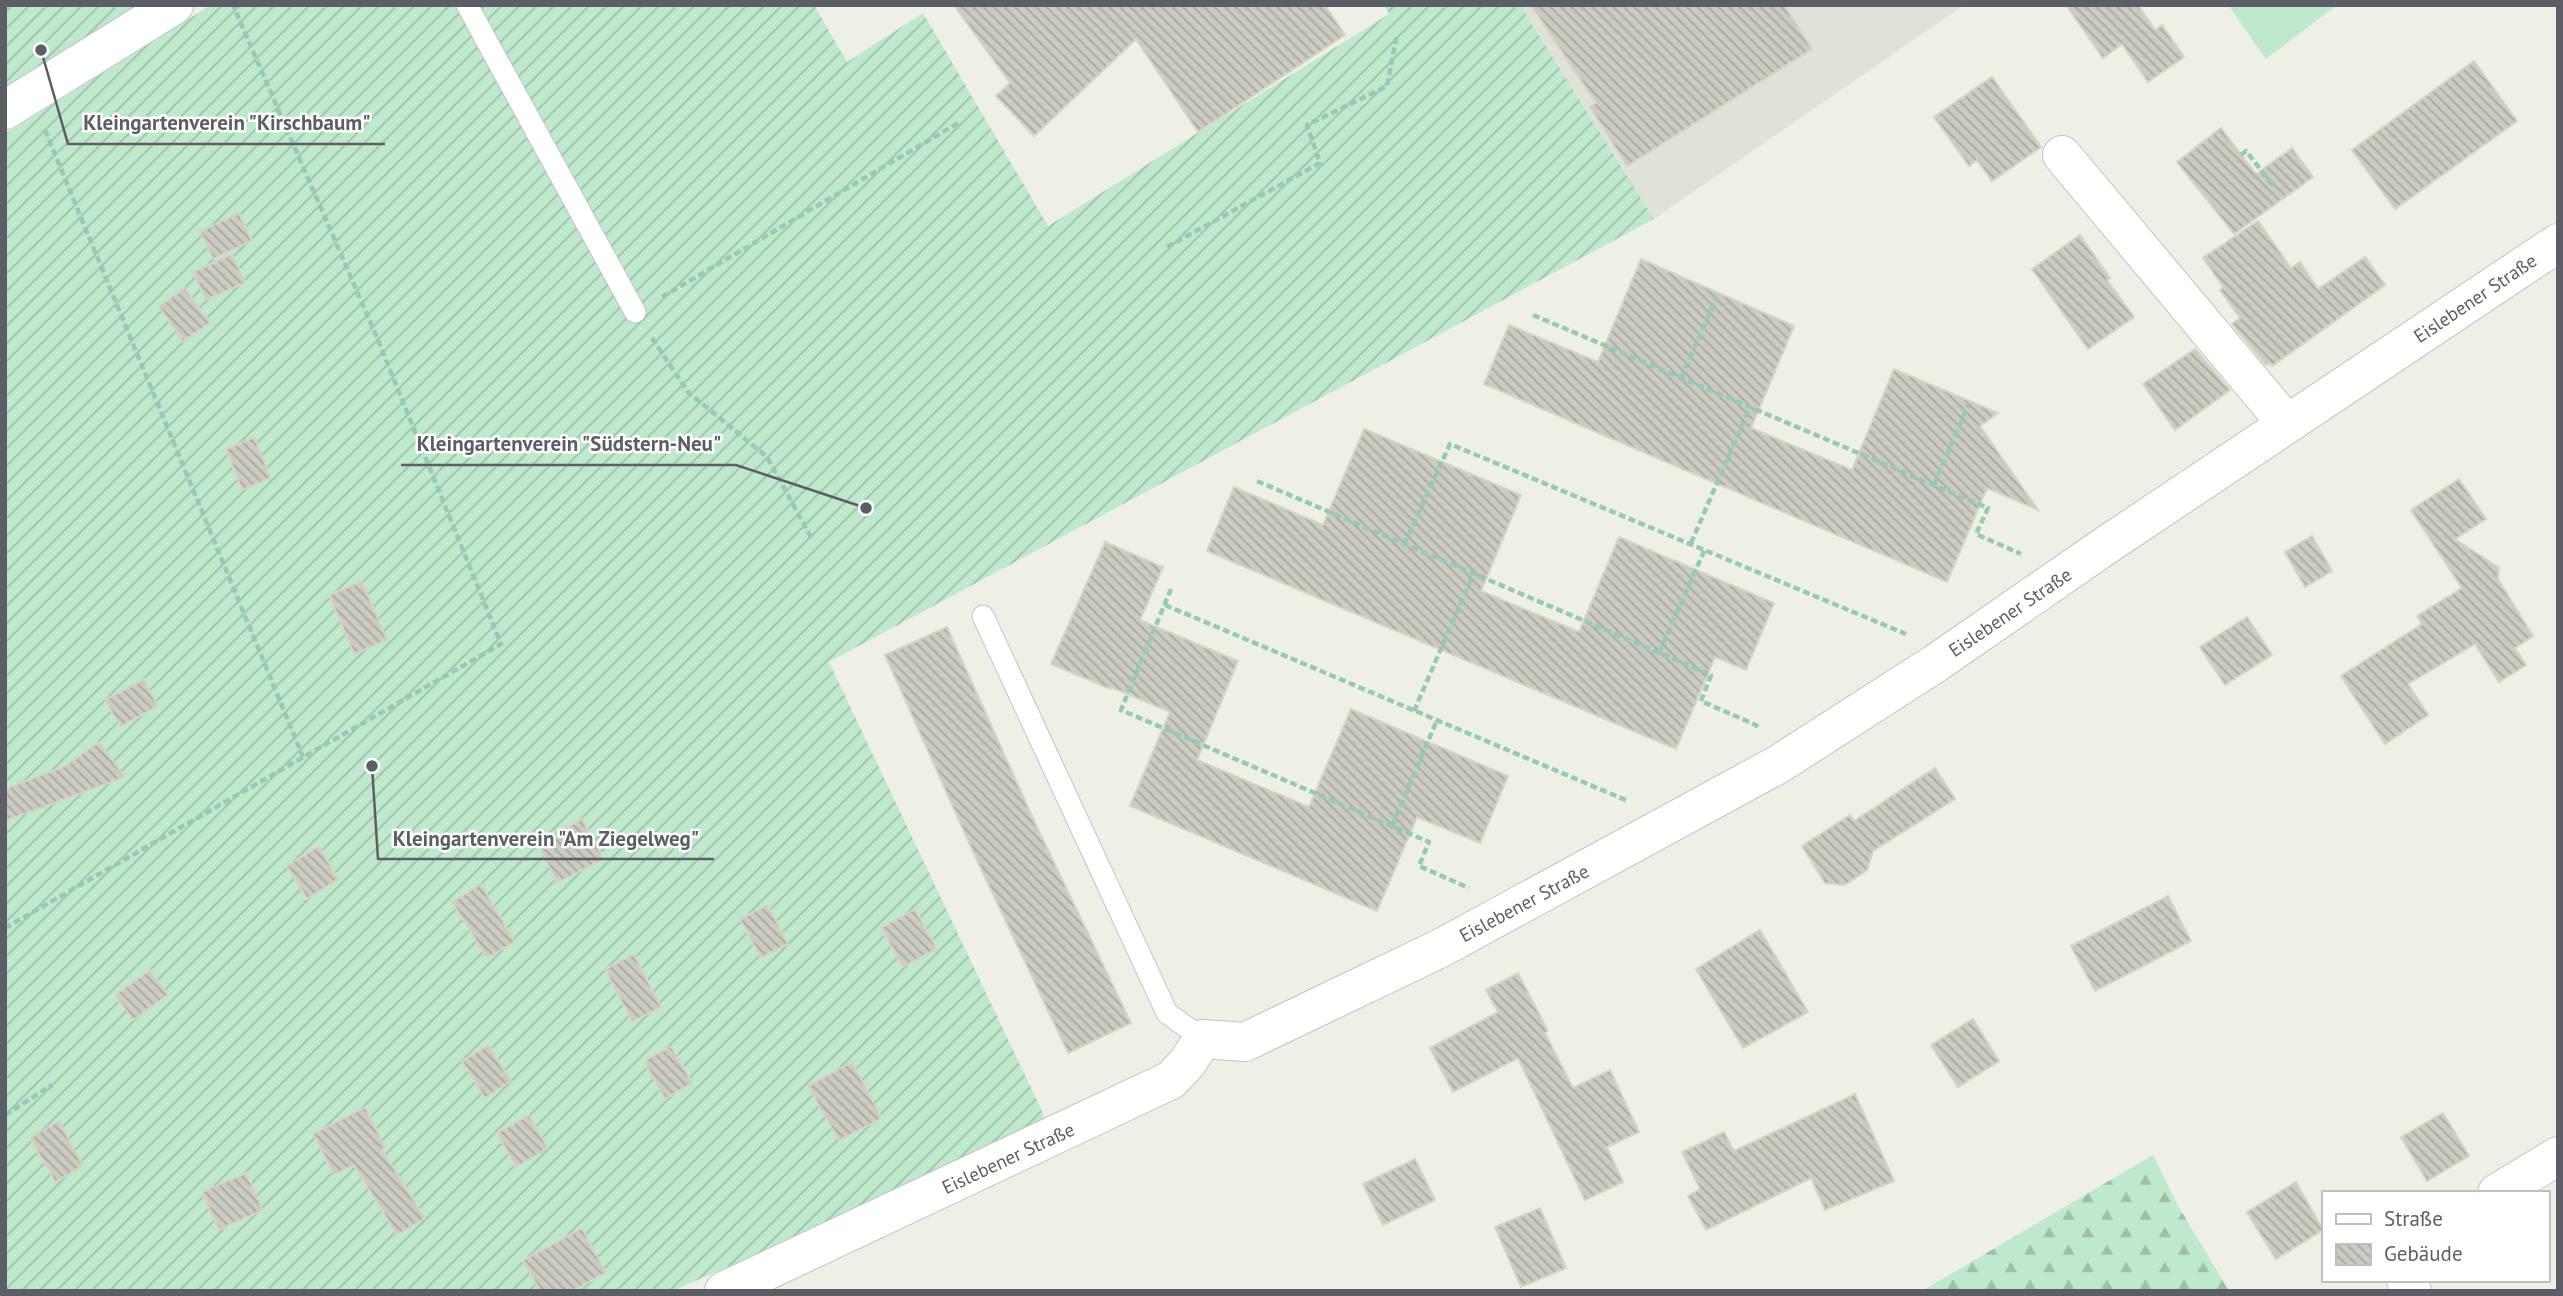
<svg xmlns="http://www.w3.org/2000/svg" width="2563" height="1296" viewBox="0 0 2563 1296" font-family="'PT Sans',sans-serif">
	<style>
		.industrial { fill: #e0e2d9 }
		.green { fill: #bfe9cc }
		.forest { fill: url(#forest-firs) }
		.garden { fill: url(#garden-furrows) }
		.building { fill: url(#building-back-hatch); stroke: #d5d5c2; stroke-width: 2 }
		.lines { fill: none; stroke-linecap: round; stroke-linejoin: round }
		.service-casing { stroke: #c1c1c8; stroke-width: 23 }
		.minor-casing { stroke: #c1c1c8; stroke-width: 40 }
		.path { stroke: #97cab6; stroke-width: 4.5; stroke-dasharray: 7 3.5; stroke-linecap: butt }
		.service { stroke: #fff; stroke-width: 21 }
		.minor { stroke: #fff; stroke-width: 38 }
		.labels { text-anchor: middle; dominant-baseline: central; stroke-width: 5; stroke-linejoin: round; paint-order: stroke }
		.street-label { font-size: 19px; fill: #5c5e66; stroke: #fff }
		.leader { fill: none; stroke: #5c5e66; stroke-width: 2.5 }
		.callout-dot { fill: #5c5e66; stroke: #fff; stroke-width: 2.5 }
		.callout-label { font-size: 21px; text-anchor: middle; font-weight: bold; fill: #5c5e66; stroke: #fff; stroke-width: 5; stroke-linejoin: round; paint-order: stroke }
	</style>
	<defs>
		<pattern id="forest-firs" width="22" height="20" patternUnits="userSpaceOnUse" patternTransform="scale(1.75)"><rect width="22" height="20" fill="#bfe9cc"/><path d="M5 1l3.5 6h-7zM16 11l3.5 6h-7z" fill="#9ec0a9"/></pattern>
		<pattern id="garden-furrows" width="10" height="10" patternUnits="userSpaceOnUse" patternTransform="scale(1.75)"><rect width="10" height="10" fill="#bfe9cc"/><path d="M-1 1l2-2M0 10L10 0M9 11l2-2" fill="none" stroke="#9ec0a9"/></pattern>
		<pattern id="building-back-hatch" width="6" height="6" patternUnits="userSpaceOnUse" patternTransform="scale(1.75)"><rect width="6" height="6" fill="#cbcbc1"/><path d="M-1 5l2 2M0 0l6 6M5-1l2 2" fill="none" stroke="#a8a8a1"/></pattern>
	</defs>
	<rect width="100%" height="100%" fill="#eff0e5"/>
	<path class="industrial" d="M1524 5H1964L1654 219 1523 10Z"/>
	<path class="green" d="M2228 5H2337L2266 59Z"/>
	<path class="forest" d="M2153 1155 2177 1204 2229 1291H1922Z"/>
	<g class="garden">
		<path d="M5 5H149L5 95Z"/>
		<path d="M211 5H814L847 62 923 13 1048 226 1389 14 1384 5H1524L1523 10 1654 219 829 662 1050 1128 672 1291H5V134Z"/>
	</g>
	<g class="building">
		<path d="M954 5H1325L1345 35 1198 132 1136 39 1034 136 996 96 1010 83Z"/>
		<path d="M1531 5H1784L1812 49 1627 166 1590 107 1596 103Z"/>
		<path d="M2066 5H2138L2155 30 2162 25 2184 57 2148 82 2122 44 2103 58Z"/>
		<path d="M2474 61 2517 121 2395 209 2352 150Z"/>
		<path d="M1992 77 2041 147 1992 181 1977 160 1969 166 1934 117Z"/>
		<path d="M2221 128 2256 174 2292 148 2313 177 2234 234 2177 162Z"/>
		<path d="M239 213 252 241 213 259 200 231Z"/>
		<path d="M2258 221 2291 268 2300 262 2318 289 2365 257 2385 285 2272 366 2270 363 2266 365 2232 324 2240 318 2220 290 2223 287 2203 258Z"/>
		<path d="M2080 235 2110 278 2107 280 2134 317 2088 349 2032 269Z"/>
		<path d="M232 254 245 283 206 300 193 272Z"/>
		<path d="M1641 259 1794 326 1751 428 1852 470 1894 369 1998 413 1980 426 2038 510 1987 488 1947 582 1484 384 1509 325 1598 362Z"/>
		<path d="M185 288 210 323 183 342 159 306Z"/>
		<path d="M2195 349 2230 390 2175 430 2143 384Z"/>
		<path d="M1364 429 1521 495 1481 591 1579 632 1619 537 1774 603 1746 670 1715 657 1676 749 1207 551 1234 487 1323 525Z"/>
		<path d="M254 437 271 478 242 490 226 449Z"/>
		<path d="M2459 479 2486 519 2455 539 2499 568 2498 579 2533 636 2515 648 2526 665 2499 682 2475 644 2408 684 2428 715 2385 744 2341 676 2422 624 2417 616 2462 588 2411 510Z"/>
		<path d="M2312 536 2332 571 2305 587 2285 552Z"/>
		<path d="M1105 542 1163 567 1140 620 1238 661 1197 760 1309 807 1351 709 1508 776 1480 843 1417 817 1377 911 1130 806 1170 712 1111 687 1110 689 1051 664Z"/>
		<path d="M362 581 387 640 354 654 329 595Z"/>
		<path d="M2247 617 2272 655 2225 685 2200 647Z"/>
		<path d="M947 627 1036 825 1131 1023 1068 1053 974 854 885 655Z"/>
		<path d="M144 679 158 706 120 727 105 700Z"/>
		<path d="M99 742 125 777 5 821V789L65 766Z"/>
		<path d="M1935 768 1955 799 1873 851 1867 870 1845 885 1825 883 1802 846 1850 815 1854 821Z"/>
		<path d="M582 819 604 859 557 883 537 842Z"/>
		<path d="M319 846 338 879 307 899 287 866Z"/>
		<path d="M481 884 515 942 487 958 452 902Z"/>
		<path d="M2168 896 2191 941 2095 991 2071 946Z"/>
		<path d="M768 905 788 944 761 958 740 919Z"/>
		<path d="M915 909 937 949 903 967 881 928Z"/>
		<path d="M1760 930 1808 1012 1743 1048 1696 969Z"/>
		<path d="M634 954 661 1007 632 1022 605 969Z"/>
		<path d="M150 970 168 995 133 1020 115 995Z"/>
		<path d="M1518 973 1548 1031 1545 1033 1573 1088 1610 1070 1639 1132 1607 1147 1623 1182 1585 1200 1518 1058 1453 1092 1430 1048 1498 1012 1486 990Z"/>
		<path d="M1973 1019 1999 1061 1958 1087 1931 1045Z"/>
		<path d="M488 1045 511 1081 485 1098 462 1061Z"/>
		<path d="M671 1046 692 1083 665 1099 644 1061Z"/>
		<path d="M852 1062 882 1118 839 1141 808 1086Z"/>
		<path d="M1855 1094 1894 1181 1825 1210 1811 1178 1706 1230 1688 1196 1700 1189 1682 1152 1724 1132 1734 1151Z"/>
		<path d="M365 1107 386 1148 382 1150 425 1218 397 1235 354 1165 334 1175 313 1134Z"/>
		<path d="M2443 1113 2469 1156 2427 1181 2401 1137Z"/>
		<path d="M529 1115 548 1148 516 1167 497 1133Z"/>
		<path d="M59 1121 83 1166 55 1182 30 1138Z"/>
		<path d="M1415 1159 1435 1200 1383 1225 1363 1184Z"/>
		<path d="M246 1173 263 1210 219 1230 202 1192Z"/>
		<path d="M2296 1182 2323 1230 2276 1259 2247 1212Z"/>
		<path d="M1540 1208 1566 1268 1521 1287 1495 1227Z"/>
		<path d="M582 1228 606 1273 572 1291H540L523 1260Z"/>
	</g>
	<g class="lines">
		<g class="service-casing">
			<g id="service">
				<path d="M467 5 635 312"/>
				<path d="M983 616 1167 1013 1203 1039"/>
			</g>
		</g>
		<g class="minor-casing">
			<g id="minor">
				<path d="M5 110 174 5"/>
				<path d="M2062 155 2287 424"/>
				<path d="M2497 1193 2558 1156"/>
				<path d="M2406 1280 2412 1291"/>
				<path d="M724 1291 1171 1080 1187 1063 1203 1039 1245 1042 1441 948 1779 764 1936 663 2105 546 2558 243"/>
			</g>
		</g>
		<g class="path">
			<path d="M45 130 303 757"/>
			<path d="M2241 155 2246 151 2275 188"/>
			<path d="M1167 247 1320 163 1307 125 1387 86 1397 34"/>
			<path d="M662 297 960 122"/>
			<path d="M1533 315 1988 508 1976 534 2021 554"/>
			<path d="M652 338 688 392 767 457 812 539"/>
			<path d="M1681 378 1717 297"/>
			<path d="M1257 481 1711 675 1701 701 1756 725 1759 730"/>
			<path d="M1934 485 1969 403"/>
			<path d="M1691 543 1750 407"/>
			<path d="M1404 545 1450 444 1906 634"/>
			<path d="M1171 589 1121 710 1429 842 1419 866 1469 888"/>
			<path d="M1165 605 1628 801"/>
			<path d="M1659 653 1705 549"/>
			<path d="M1414 711 1473 575"/>
			<path d="M1392 826 1437 720"/>
			<path d="M5 928 501 644 375 333 233 5"/>
			<path d="M5 1115 52 1085"/>
		</g>
		<use href="#service" class="service"/>
		<use href="#minor" class="minor"/>
	</g>
	<g class="labels">
		<g class="street-label">
			<text transform="translate(2475 298) rotate(-34)">Eislebener Straße</text>
			<text transform="translate(2010 612) rotate(-34)">Eislebener Straße</text>
			<text transform="translate(1524 903) rotate(-28)">Eislebener Straße</text>
			<text transform="translate(1008 1158) rotate(-25)">Eislebener Straße</text>
		</g>
	</g>
	<path class="leader" d="M41 50L68 144H385M866 508L736 465H401M372 766L378 859H714"/>
	<g class="callout-dot">
		<circle cx="41" cy="50" r="7"/>
		<circle cx="866" cy="508" r="7"/>
		<circle cx="372" cy="766" r="7"/>
	</g>
	<g class="callout-label">
		<text x="227" y="130">Kleingartenverein "Kirschbaum"</text>
		<text x="569" y="451">Kleingartenverein "Südstern-Neu"</text>
		<text x="546" y="846">Kleingartenverein "Am Ziegelweg"</text>
	</g>
	<rect width="2563" height="1296" fill="none" stroke="#5c5e66" stroke-width="14"/>
	<rect x="2322" y="1191" width="228" height="91" fill="#ffffff" stroke="#bebfc2" stroke-width="2"/>
	<rect x="2336" y="1214" width="35" height="10" fill="#ffffff" stroke="#bebfc2" stroke-width="2"/>
	<text x="2384" y="1226" font-size="21" fill="#5c5e66">Straße</text>
	<rect x="2336" y="1244" width="35" height="21" fill="url(#building-back-hatch)" stroke="#bebfc2" stroke-width="2"/>
	<text x="2384" y="1261" font-size="21" fill="#5c5e66">Gebäude</text>
</svg>
